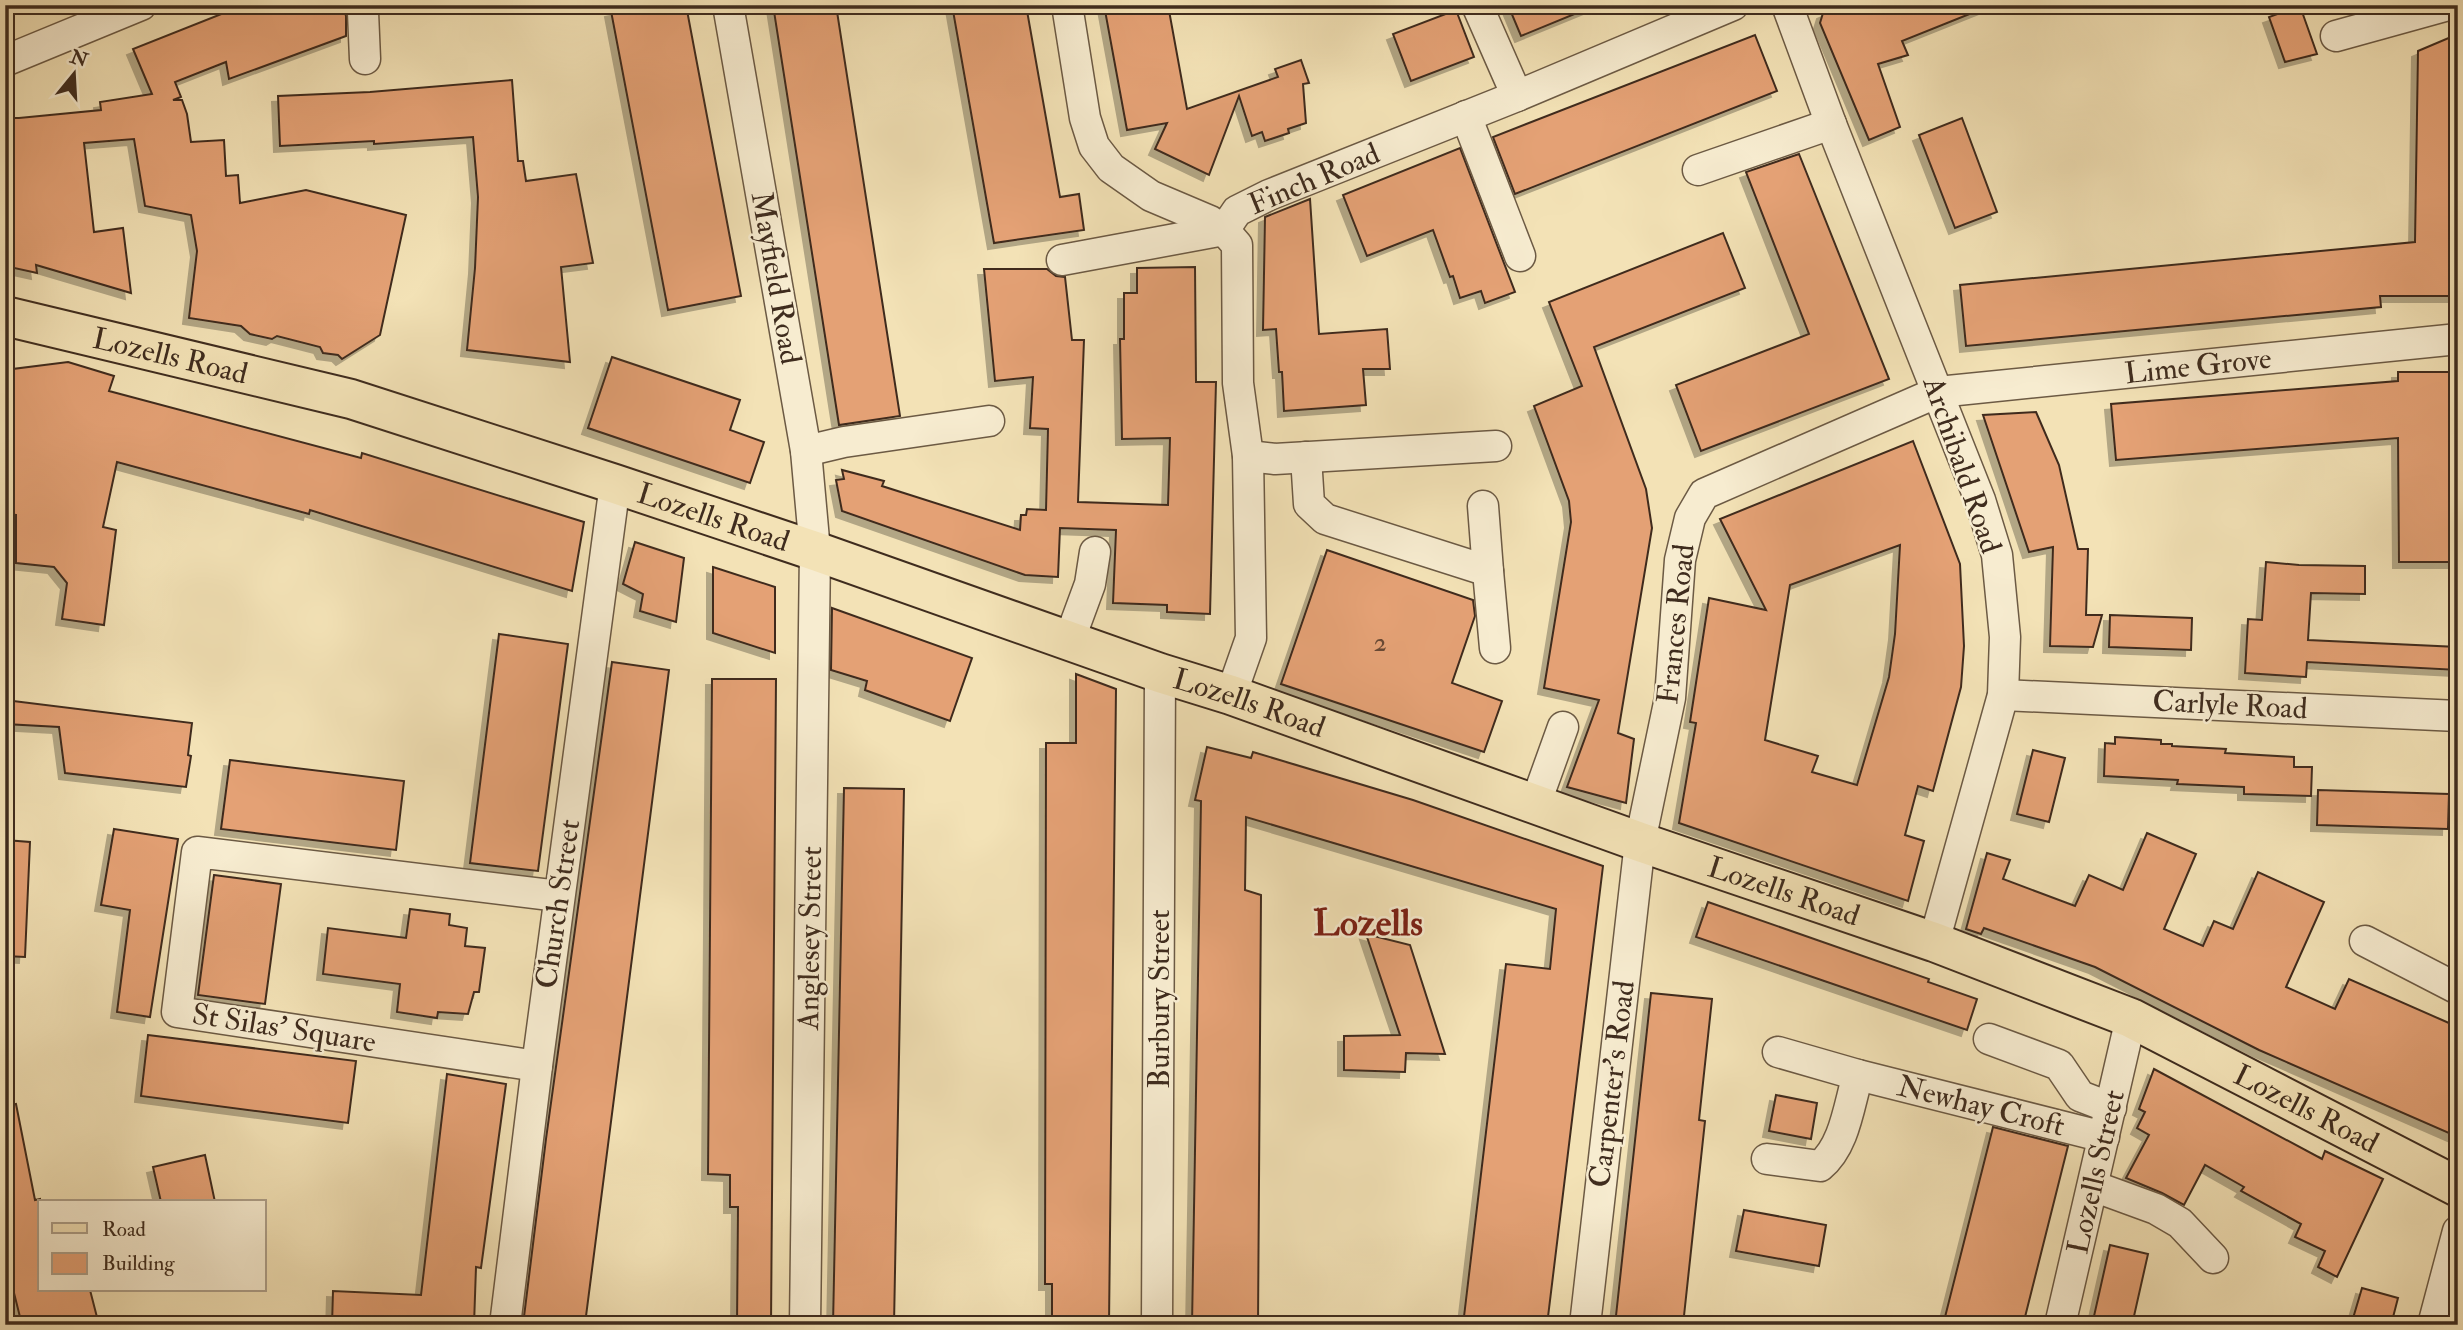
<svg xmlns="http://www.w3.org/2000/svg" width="2463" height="1330" viewBox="0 0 2463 1330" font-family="'IM FELL Double Pica',serif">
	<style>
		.building { fill: #e4a175; stroke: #3f2c1e; stroke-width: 2; fill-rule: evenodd; filter: url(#shadow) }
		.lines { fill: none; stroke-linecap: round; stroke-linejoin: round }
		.minor-casing { stroke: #6c5a44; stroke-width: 33 }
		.major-casing { stroke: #3f2c1e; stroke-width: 42 }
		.minor { stroke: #f7ecd0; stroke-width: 30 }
		.major { stroke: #f3e2b6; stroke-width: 38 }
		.labels { text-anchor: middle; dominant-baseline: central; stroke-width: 5; stroke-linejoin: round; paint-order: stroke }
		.number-label { font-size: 26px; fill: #684934 }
		.street-label { font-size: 30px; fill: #3f2c1e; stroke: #f7ecd0 }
		.district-label { font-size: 37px; font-weight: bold; fill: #7a1f14; stroke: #f7ecd0 }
	</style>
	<defs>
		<filter id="shadow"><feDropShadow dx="-6" dy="6" stdDeviation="0" flood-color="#0004"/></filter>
	</defs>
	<rect width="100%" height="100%" fill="#f3e2b6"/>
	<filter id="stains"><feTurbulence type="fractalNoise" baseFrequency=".00286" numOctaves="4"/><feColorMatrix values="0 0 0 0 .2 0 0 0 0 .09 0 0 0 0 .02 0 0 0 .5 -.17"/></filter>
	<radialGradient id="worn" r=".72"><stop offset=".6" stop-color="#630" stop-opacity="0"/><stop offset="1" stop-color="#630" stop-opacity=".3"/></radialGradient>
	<g class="building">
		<path d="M244 5H342L346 16V36L229 79 226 62 175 82 181 97 173 100H182L187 114 191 142 224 140 226 176 238 175 240 203 306 190 406 215 380 335 342 359 338 355 323 353 320 347 277 336 272 339 250 334 241 326 189 318 197 251 191 215 145 206 134 139 84 143 94 232 123 228 131 293 36 265 37 273 5 266V118H19L101 110 100 102 152 94 133 49Z"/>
		<path d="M639 5H686L741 296 668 310 611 11Z"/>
		<path d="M773 5H836L900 416 839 425Z"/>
		<path d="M952 5H1026L1060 197 1079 194 1084 230 994 243Z"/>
		<path d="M1104 5H1168L1187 109 1278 77 1275 69 1301 60 1309 83 1303 84 1306 123 1288 129 1289 133 1265 141 1262 132 1252 136 1239 96 1209 175 1155 149 1167 123 1127 130Z"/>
		<path d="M1508 5H1594V6L1521 36Z"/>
		<path d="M1842 5H1987V7L1902 41 1908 55 1878 64 1900 127 1869 140 1820 23 1823 13Z"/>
		<path d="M2300 6 2317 54 2285 62 2269 17Z"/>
		<path d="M1456 10 1474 57 1411 81 1393 34Z"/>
		<path d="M2458 34V296H2380L2381 307 1966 346 1960 285 2415 242 2418 51Z"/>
		<path d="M1755 35 1777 91 1515 194 1493 137Z"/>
		<path d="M512 80 518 161H523L526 181 576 174 593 263 561 267 570 362 467 350 475 268 478 197 473 137 374 144V141L280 146 278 96 370 92Z"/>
		<path d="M1962 118 1997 212 1955 228 1919 135Z"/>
		<path d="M1460 148 1515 292 1485 303 1481 291 1460 298 1453 276 1450 277 1433 230 1367 256 1343 195Z"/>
		<path d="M1799 154 1889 379 1701 451 1676 385 1809 334 1746 172Z"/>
		<path d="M1310 199 1319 334 1387 329 1390 369H1363L1366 405 1284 411 1282 372H1279L1276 329 1263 330 1265 217Z"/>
		<path d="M1723 233 1745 288 1594 347 1646 489 1652 528 1618 733 1634 739 1626 803 1567 787 1599 700 1544 688 1571 522 1569 501 1534 406 1582 386 1549 302Z"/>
		<path d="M1195 267 1196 382H1216L1210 614 1167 612V605L1113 603 1116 530 1060 528 1058 577 1025 575 842 511 836 480 844 479 842 470 884 481 882 486 1020 530 1021 515H1026L1027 509 1046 510 1048 429 1030 428 1033 377 995 381 984 269H1047L1056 276 1065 277 1072 340H1084L1078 502 1168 505 1170 438 1122 439 1120 339H1124V293H1137V268Z"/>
		<path d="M612 357 740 400 730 430 764 442 750 483 588 428Z"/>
		<path d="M68 362 114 376 109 391 361 458 362 453 584 522 572 591 310 510 309 514 117 462 103 527 116 530 104 625 62 619 67 583 54 567 16 563V515L5 514V370Z"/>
		<path d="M2398 372H2458V562H2399L2398 438 2116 460 2111 404 2398 381Z"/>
		<path d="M2036 412 2059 465 2078 549H2088L2086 615H2102L2093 647 2050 646 2053 547 2029 552 1983 415Z"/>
		<path d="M1913 441 1960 564 1964 646 1961 687 1933 791 1918 786 1905 835 1924 841 1908 901 1679 823 1696 723 1690 722 1709 598 1766 610 1720 519ZM1900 545 1895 634 1889 677 1857 785 1812 772 1818 756 1765 740 1790 585Z"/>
		<path d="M635 542 684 558 676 622 640 611 643 594 623 584Z"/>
		<path d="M1327 550 1473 600 1475 616 1452 683 1502 701 1484 752 1281 684Z"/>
		<path d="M2266 562 2299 565 2365 566V594L2311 593 2308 640 2458 647V670L2307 662 2306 677 2245 673 2248 619 2262 620Z"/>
		<path d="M713 567 775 587V653L713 633Z"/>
		<path d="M832 608 972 658 950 721 865 690 867 681 831 670Z"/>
		<path d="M2110 615 2192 618 2191 650 2109 647Z"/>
		<path d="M499 634 568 644 538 871 470 863Z"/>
		<path d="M612 662 669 670 585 1324 523 1325 546 1139Z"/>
		<path d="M1076 674 1116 689 1109 1325H1052V1284H1045L1046 743H1076Z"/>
		<path d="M712 679H776L771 1325H737L738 1207H730V1175L708 1174Z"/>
		<path d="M5 700 192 723 188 755 191 756 186 787 65 773 59 727 5 724Z"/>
		<path d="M2115 737 2161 740V744H2172V746L2226 749 2225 753 2294 757V767H2312L2311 796 2244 794V787L2177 784 2178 780 2104 776 2105 743 2115 744Z"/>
		<path d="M1207 747 1251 758 1253 752 1413 800 1603 866 1547 1325H1463L1506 964 1550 969 1556 909 1246 817 1245 890 1261 895 1258 1325H1192L1201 801 1195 800Z"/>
		<path d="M2033 750 2065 758 2049 822 2017 814Z"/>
		<path d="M230 760 404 781 396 850 221 829Z"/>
		<path d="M844 788 904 789 894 1325H833Z"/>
		<path d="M2318 790 2449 794 2448 829 2317 825Z"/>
		<path d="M114 829 178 839 150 1017 117 1012 130 910 101 905Z"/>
		<path d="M2147 833 2196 854 2164 929 2203 946 2214 921 2233 929 2258 872 2324 902 2286 987 2335 1009 2349 979 2458 1027V1137L2259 1050 2095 967 1984 928 1981 934 1966 929 1987 853 2010 860 2003 879 2075 906 2089 875 2123 890Z"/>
		<path d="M5 840 30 842 25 957 5 956Z"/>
		<path d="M214 875 281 884 265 1004 198 995Z"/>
		<path d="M1708 902 1929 979 1928 982 1977 999 1967 1030 1696 937Z"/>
		<path d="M410 909 450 914 449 925 467 928 465 946 485 948 479 992H474L468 1014 438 1012 437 1018 397 1012 400 984 323 974 328 928 406 938Z"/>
		<path d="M1366 934 1410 945 1445 1054 1406 1053 1405 1072 1344 1070V1036L1400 1035Z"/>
		<path d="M1651 993 1712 999 1699 1120 1705 1121 1683 1325H1615Z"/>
		<path d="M148 1035 356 1061 348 1123 141 1096Z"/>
		<path d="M2154 1069 2322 1159 2325 1151 2383 1179 2337 1277 2318 1267 2325 1251 2295 1237 2301 1224 2241 1191 2244 1187 2205 1165 2184 1205 2162 1193 2126 1178 2149 1135 2137 1128 2145 1112 2139 1109Z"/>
		<path d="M447 1074 506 1084 481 1268 476 1267 474 1325H332L333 1291 421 1295Z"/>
		<path d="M1776 1095 1817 1103 1811 1139 1769 1131Z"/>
		<path d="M16 1104 35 1200 40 1199V1290H90L99 1325H22L5 1257V1106Z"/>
		<path d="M1993 1127 2068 1146 2023 1325H1943Z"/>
		<path d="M205 1155 215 1202H161L153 1167Z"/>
		<path d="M1744 1210 1826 1225 1819 1266 1736 1251Z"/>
		<path d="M2110 1245 2148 1254 2132 1325H2092Z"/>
		<path d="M2362 1288 2398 1298 2391 1325H2351Z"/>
	</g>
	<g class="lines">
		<g class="minor-casing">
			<g id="minor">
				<path d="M360 5 363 12 365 59"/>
				<path d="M728 5 806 451 815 551 805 1325"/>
				<path d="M1067 5 1085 118 1094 146 1111 168 1151 196 1210 221 1224 230 1237 245 1238 383 1248 456 1251 638 1231 695"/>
				<path d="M1477 5 1517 96"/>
				<path d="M1787 5 1831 124 1980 500 1997 555 2005 637 2003 695 1934 942"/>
				<path d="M2336 36 2448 5"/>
				<path d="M5 61 141 5"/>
				<path d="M1466 116 1520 256"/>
				<path d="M1698 170 1831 124"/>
				<path d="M1224 230 1237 211 1269 195 1517 96 1733 5"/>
				<path d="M1062 260 1224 230"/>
				<path d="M806 451 844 442 989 421"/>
				<path d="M1248 456 1275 459 1496 446"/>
				<path d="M1306 457 1309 504 1325 519 1488 571 1483 506"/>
				<path d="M1488 571 1495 648"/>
				<path d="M1069 641 1090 584 1095 552"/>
				<path d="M2003 695 2458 716"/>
				<path d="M1535 805 1563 727"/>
				<path d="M2365 941 2458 989"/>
				<path d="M1989 1039 2059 1065 2080 1096 2111 1108"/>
				<path d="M1778 1052 1858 1075 2104 1137"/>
				<path d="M537 1066 177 1012 197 852 559 896"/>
				<path d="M1767 1159 1820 1166C1845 1146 1849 1104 1858 1075"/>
				<path d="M2093 1186 2156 1209 2180 1223 2213 1258"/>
				<path d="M505 1325 537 1066 615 484"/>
				<path d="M1157 1325 1160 673"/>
				<path d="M1585 1325 1640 842 1670 698 1680 560 1690 518 1704 494 1938 392 2458 339"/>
				<path d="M2060 1325 2131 1018"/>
				<path d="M2433 1325 2458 1231"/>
			</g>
		</g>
		<g class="major-casing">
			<g id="major">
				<path id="s1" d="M5 316 351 399 615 484 815 551 1160 673 1231 695 1640 842 1934 942 2131 1018 2458 1187"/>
			</g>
		</g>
		<use href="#minor" class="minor"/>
		<use href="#major" class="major"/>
	</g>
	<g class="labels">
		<g class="number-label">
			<text x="1380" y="643">2</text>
		</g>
		<g class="street-label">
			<text transform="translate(1314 179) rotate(-23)">Finch Road</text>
			<text transform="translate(776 278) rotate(80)">Mayfield Road</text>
			<text stroke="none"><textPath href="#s1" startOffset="170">Lozells Road</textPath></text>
			<text transform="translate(2198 366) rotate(-6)">Lime Grove</text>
			<text transform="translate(1962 465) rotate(71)">Archibald Road</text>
			<text stroke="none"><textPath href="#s1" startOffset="737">Lozells Road</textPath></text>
			<text transform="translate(1676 624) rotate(-84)">Frances Road</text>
			<text stroke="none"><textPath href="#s1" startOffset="1304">Lozells Road</textPath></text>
			<text transform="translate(2230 705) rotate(3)">Carlyle Road</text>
			<text stroke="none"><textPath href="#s1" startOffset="1871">Lozells Road</textPath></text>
			<text transform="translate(558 904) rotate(-82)">Church Street</text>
			<text transform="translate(810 938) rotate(-89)">Anglesey Street</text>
			<text transform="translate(1159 999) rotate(-90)">Burbury Street</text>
			<text transform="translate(284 1028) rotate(9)">St Silas' Square</text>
			<text transform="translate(1612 1084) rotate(-83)">Carpenter's Road</text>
			<text transform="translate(1981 1106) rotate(14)">Newhay Croft</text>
			<text stroke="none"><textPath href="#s1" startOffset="2438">Lozells Road</textPath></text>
			<text transform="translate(2096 1172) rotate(-77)">Lozells Street</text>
		</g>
		<g class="district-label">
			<text x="1368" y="923">Lozells</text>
		</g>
	</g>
	<rect width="2463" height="1330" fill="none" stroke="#f3e2b6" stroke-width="28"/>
	<rect x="7" y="7" width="2449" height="1316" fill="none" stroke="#3f2c1e" stroke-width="3.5"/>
	<rect x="14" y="14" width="2435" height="1302" fill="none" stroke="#3f2c1e" stroke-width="2"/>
	<rect x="38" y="1200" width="228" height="91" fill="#f7ecd0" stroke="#ad9f89" stroke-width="2"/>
	<rect x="52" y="1223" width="35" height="10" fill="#f3e2b6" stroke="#ad9f89" stroke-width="2"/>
	<text x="102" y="1236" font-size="21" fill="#3f2c1e">Road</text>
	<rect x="52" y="1253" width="35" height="21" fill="#e4a175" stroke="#ad9f89" stroke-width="2"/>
	<text x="102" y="1270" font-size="21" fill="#3f2c1e">Building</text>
	<g transform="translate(74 74) rotate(18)" stroke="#f7ecd0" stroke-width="5" paint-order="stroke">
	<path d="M0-5L12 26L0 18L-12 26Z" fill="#3f2c1e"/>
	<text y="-10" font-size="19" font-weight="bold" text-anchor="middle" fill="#3f2c1e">N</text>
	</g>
	<rect width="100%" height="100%" filter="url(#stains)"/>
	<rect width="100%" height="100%" fill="url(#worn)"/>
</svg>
